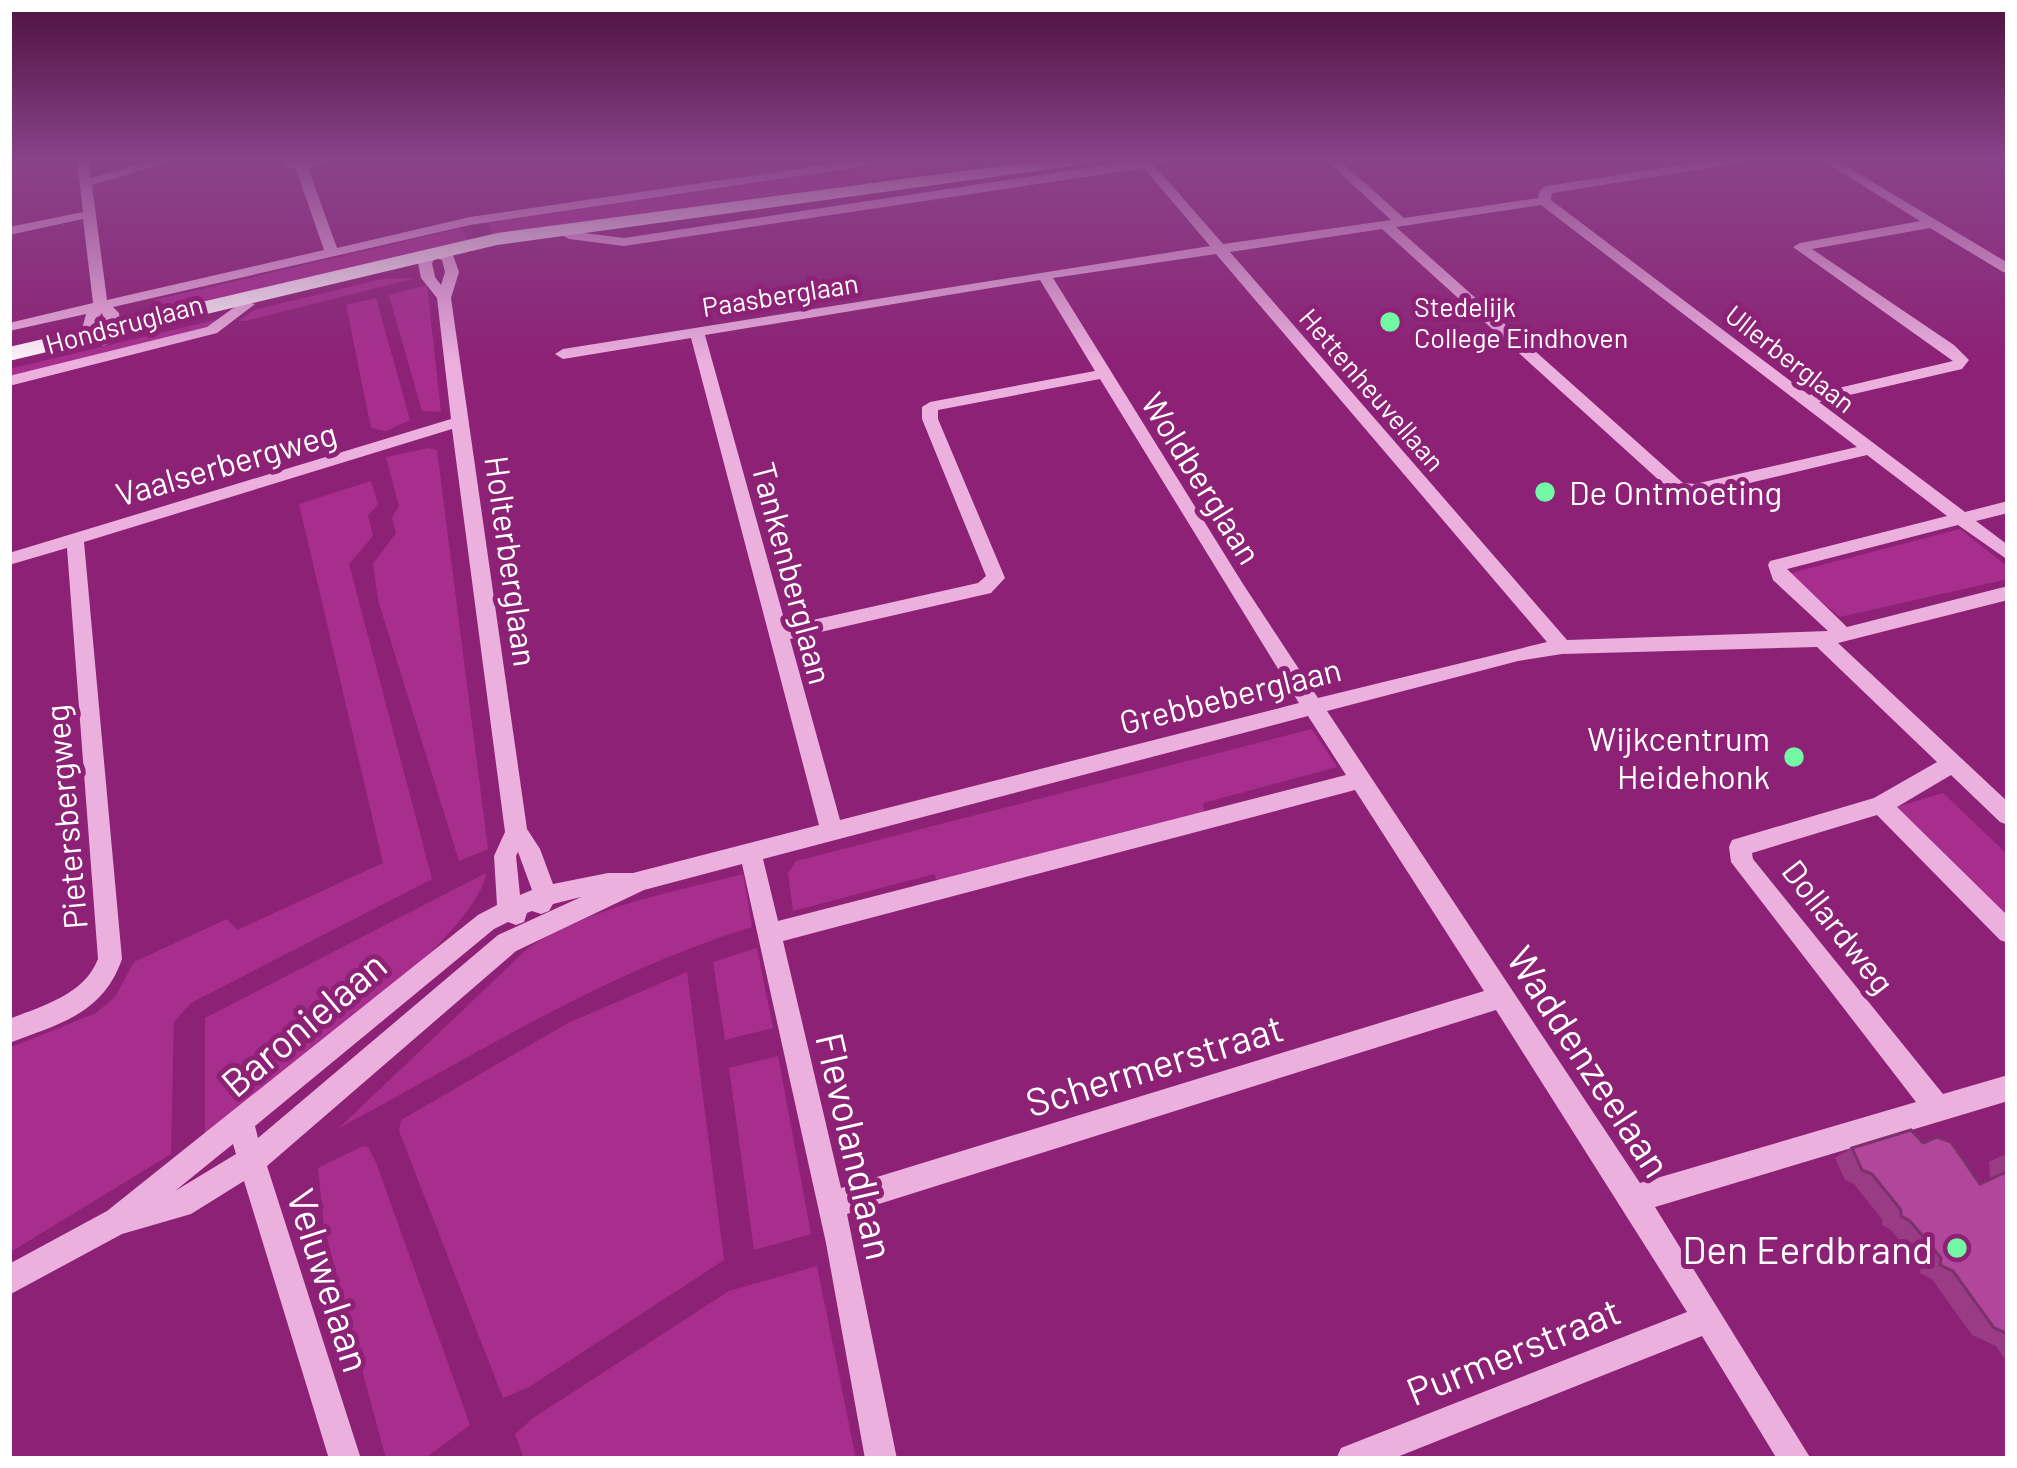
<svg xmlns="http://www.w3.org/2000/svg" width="2017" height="1468" viewBox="0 0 2017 1468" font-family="Barlow,sans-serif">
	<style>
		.green { fill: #a82e8e }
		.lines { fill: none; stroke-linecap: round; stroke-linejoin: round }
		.minor { fill: #ecb0df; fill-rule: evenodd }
		.major { fill: #fff5fc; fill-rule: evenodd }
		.wall { fill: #993c85 }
		.building { fill: #b2469b; stroke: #7d316c; stroke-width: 3 }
		.poi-dot { fill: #72f8a4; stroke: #8d2175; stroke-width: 4.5 }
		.labels { text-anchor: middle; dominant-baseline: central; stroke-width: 10; stroke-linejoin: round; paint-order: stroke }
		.far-street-label { font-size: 27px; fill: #fff; stroke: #8d2175 }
		.far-poi-label { font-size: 27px; fill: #fff; stroke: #8d2175; text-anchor: start }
		.street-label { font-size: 33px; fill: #fff; stroke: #8d2175 }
		.poi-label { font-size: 33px; fill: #fff; stroke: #8d2175; text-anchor: start }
		.near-street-label { font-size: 39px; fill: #fff; stroke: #8d2175 }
		.near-poi-label { font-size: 39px; fill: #fff; stroke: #8d2175; text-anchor: end }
	</style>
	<rect width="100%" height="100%" fill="#8d2175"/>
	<g class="green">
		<path d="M926 159H1022L493 237 489 222Z"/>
		<path d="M462 228 469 242 177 310 154 300Z"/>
		<path d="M416 278 245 321H238L254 310 382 279Z"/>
		<path d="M427 285 441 412 422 411 389 295Z"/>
		<path d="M376 298 410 420 386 431 371 428 346 305Z"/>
		<path d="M223 318 199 331 9 378V369Z"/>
		<path d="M429 448 437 450 488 849 459 861 378 600 373 564 396 533 392 518 399 506 386 457Z"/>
		<path d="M371 481 378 504 368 516 373 536 349 564 432 879 191 1003 174 1022 171 1154 9 1253V1048L96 1013 115 997 134 962 227 919 237 930 383 863 299 504Z"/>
		<path d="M1960 529 2008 567V579L1840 617 1787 574Z"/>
		<path d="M1312 729 1337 767 1203 803 1205 815 939 885 934 874 793 911 788 873 796 861Z"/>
		<path d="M1943 793 2008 855V917L1893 808Z"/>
		<path d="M486 873C478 937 264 1094 205 1133V1018Z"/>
		<path d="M743 874 752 927C604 972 474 1056 339 1128L528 948C593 906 669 893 743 874Z"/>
		<path d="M757 948 773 1028 725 1040 713 962Z"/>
		<path d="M687 972 724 1260 529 1387 503 1398 399 1131 401 1120 568 1023Z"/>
		<path d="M778 1056 811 1234 754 1250 729 1068Z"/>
		<path d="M363 1146 368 1147 377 1165 470 1425 424 1459H386L324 1227 318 1168Z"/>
		<path d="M817 1266 856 1459H524L515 1434 533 1418 729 1291Z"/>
	</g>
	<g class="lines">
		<g class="minor">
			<path d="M77 159H89L91 178 160 159H178L92 185 107 300 324 250 296 169 286 167 283 159 301 162 341 159 308 168 337 248 470 217 865 159H893L887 163 470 225 113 307 119 313 121 327 108 344 103 346 81 333 86 314 9 331V323L93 303 83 219 9 235V227L83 212ZM102 313 107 327 101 334 96 331V320Z"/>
			<path d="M1146 159H1184L1155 166 1223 244 1391 220 1325 159H1338L1404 218 1538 198 1540 190 1546 186 1721 159H1747L1741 163 1552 193 1551 200 1809 395 1953 361 1793 247 1800 243 1920 221 1820 159H1834L2008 263V273L2003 272 1930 228 1812 249 1954 345 1969 360 1962 369 1819 402 1965 512 2008 501V513L1976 521 2008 545V560L1958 525 1787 569 1847 627 2008 586V600L1838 643 2008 802V825L2000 822 1951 775 1897 807 2008 916V943L2000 940 1877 815 1752 853 1753 859 1943 1094 2008 1075V1101L1655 1207 1811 1459H1777L1702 1336 1392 1459H1336L1341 1448 1687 1312 1496 1010 847 1214 897 1459H865L826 1243 742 864 644 890 516 951 267 1166 361 1459H329L244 1181 191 1214 122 1234 9 1295V1264L107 1211 478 915 497 905 494 856 505 832 452 429 84 542 122 959C103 1014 59 1024 9 1043V1019C42 1006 84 995 98 959L67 548 9 565V553L451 419 437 298 421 278 418 263 427 249 453 255 459 272 451 298 527 829 540 849 553 884 608 873H633L819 825 691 338 563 359 555 354 563 349 1210 246 1144 168 624 246 569 239 562 235 569 231 624 238ZM1541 205 1857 447 1695 484 1683 483 1396 227ZM1382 229 1672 492 1695 496 1867 455 1947 516 1770 561 1768 565 1773 580 1828 631 1567 640 1230 252ZM1216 254 1547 642 1318 698 1243 584 1053 278ZM435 258 442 260 445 272 441 285 435 277 432 263ZM1040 280 1095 371 930 402 922 407V419L986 576 978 583 786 626 705 335ZM1100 379 1299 703 840 820 790 639 991 593 1005 578 938 419V410ZM1817 647 1937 762 1874 798 1732 840 1729 847 1731 862 1916 1102 1640 1183 1327 711 1518 661 1562 654ZM1308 716 1346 775 778 921 763 859ZM1355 790 1484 991 841 1188 783 941ZM518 852 532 890 520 895 516 856ZM581 897 498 935 258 1138 255 1126 494 929 508 922 516 925 524 922 527 913 532 911 541 914 549 911 553 904ZM233 1144 236 1154 175 1191Z"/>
			<path d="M243 301 255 304 217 333 9 386V376L207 327Z"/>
		</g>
		<path class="major" d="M1052 159H1097L1088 164 497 245 9 361V347L497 233Z"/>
	</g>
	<path class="wall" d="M1923 1143 1980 1184 1990 1179 1989 1162 2008 1153V1364L1996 1346 1972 1335 1932 1279 1920 1273 1921 1266 1891 1230 1882 1225V1219L1854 1184 1845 1180 1835 1158 1852 1148Z"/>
	<path class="building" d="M1911 1130 1923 1143 1937 1137 1951 1142 1980 1184 2008 1171V1334L1994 1328 1953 1271 1940 1265 1941 1258 1910 1221 1901 1216V1210L1872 1174 1862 1170 1852 1148Z"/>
	<linearGradient id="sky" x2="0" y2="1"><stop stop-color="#4e1240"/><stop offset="0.44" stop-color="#894389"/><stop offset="1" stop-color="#894389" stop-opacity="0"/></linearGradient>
	<rect width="2017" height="364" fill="url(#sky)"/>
	<g class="poi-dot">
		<circle cx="1390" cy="322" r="12"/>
		<circle cx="1545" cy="492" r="12"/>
		<circle cx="1794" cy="757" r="12"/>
		<circle cx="1957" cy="1248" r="12"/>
	</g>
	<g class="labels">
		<g class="far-street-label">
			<text transform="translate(780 294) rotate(-9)">Paasberglaan</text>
			<text transform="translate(124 323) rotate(-15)">Hondsruglaan</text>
			<text transform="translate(1791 358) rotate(38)">Ullerberglaan</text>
			<text transform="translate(1373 389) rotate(49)">Hettenheuvellaan</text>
		</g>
		<g class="far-poi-label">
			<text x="1414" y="306">Stedelijk<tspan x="1414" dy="31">College Eindhoven</tspan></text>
		</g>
		<g class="street-label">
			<text transform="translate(226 463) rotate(-16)">Vaalserbergweg</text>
			<text transform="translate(1202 478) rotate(58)">Woldberglaan</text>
			<text transform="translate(512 561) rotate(82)">Holterberglaan</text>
			<text transform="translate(793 573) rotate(75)">Tankenberglaan</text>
			<text transform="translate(1230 695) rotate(-14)">Grebbeberglaan</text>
			<text transform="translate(65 817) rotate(-95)">Pietersbergweg</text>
			<text transform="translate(1839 926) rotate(52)">Dollardweg</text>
		</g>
		<g class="poi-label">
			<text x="1569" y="492">De Ontmoeting</text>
			<text x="1770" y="738" text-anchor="end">Wijkcentrum<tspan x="1770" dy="38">Heidehonk</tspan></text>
		</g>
		<g class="near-street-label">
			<text transform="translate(303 1023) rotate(-40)">Baronielaan</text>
			<text transform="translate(1590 1061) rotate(57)">Waddenzeelaan</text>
			<text transform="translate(1154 1064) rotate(-17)">Schermerstraat</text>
			<text transform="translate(856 1146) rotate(77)">Flevolandlaan</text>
			<text transform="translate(330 1280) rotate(72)">Veluwelaan</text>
			<text transform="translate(1513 1350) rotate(-22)">Purmerstraat</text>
		</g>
		<g class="near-poi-label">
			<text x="1933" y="1248">Den Eerdbrand</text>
		</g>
	</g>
	<rect width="2017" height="1468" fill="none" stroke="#ffffff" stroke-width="24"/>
</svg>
